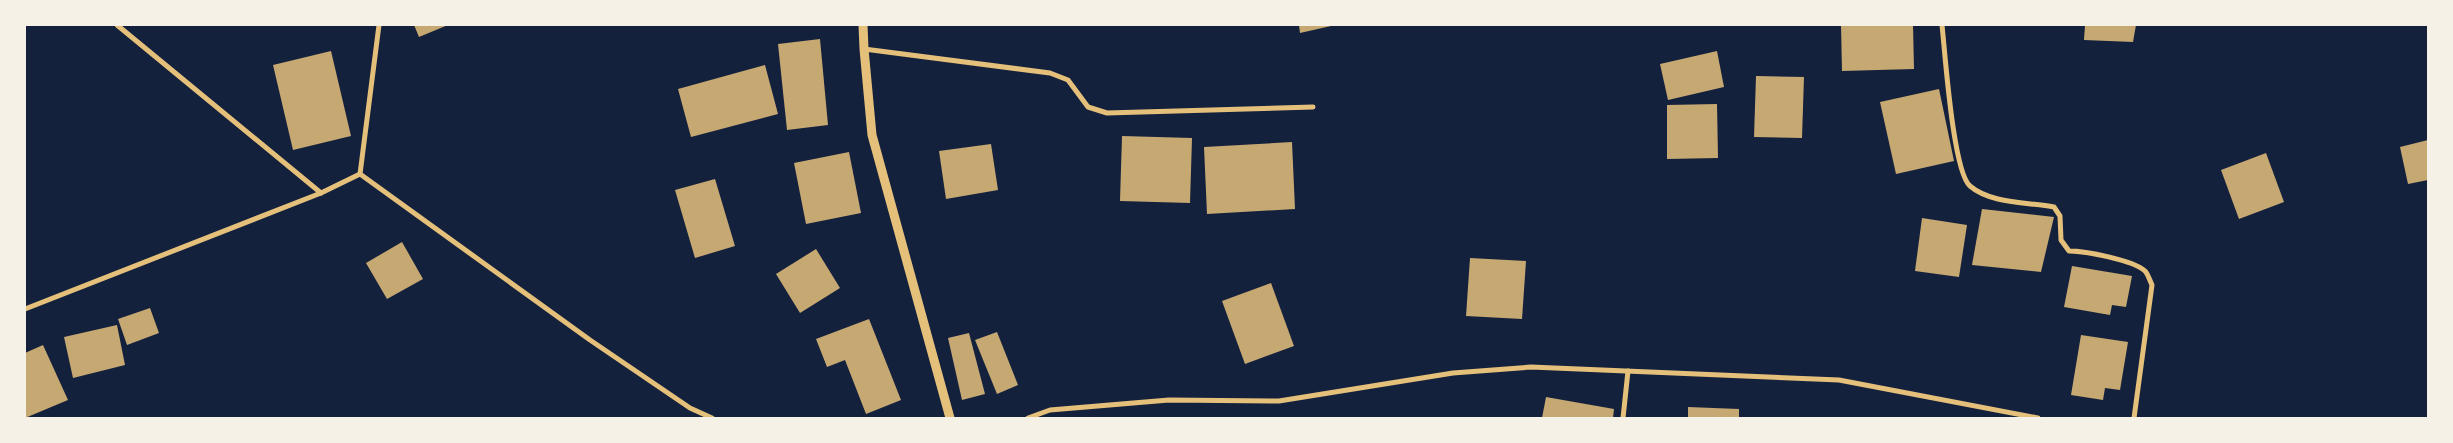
<svg xmlns="http://www.w3.org/2000/svg" width="2453" height="443" viewBox="0 0 2453 443" font-family="'Public Sans',sans-serif">
	<style>
		.building { fill: #c6a872 }
		.lines { fill: none; stroke-linecap: round; stroke-linejoin: round }
		.minor { stroke: #e5c07b; stroke-width: 5 }
		.tertiary { stroke: #e5c07b; stroke-width: 9 }
	</style>
	<rect width="100%" height="100%" fill="#14213d"/>
	<g class="building">
		<path d="M414 25H448L419 37Z"/>
		<path d="M1299 25H1331V26L1300 33Z"/>
		<path d="M1841 25H1913L1914 69 1842 71Z"/>
		<path d="M2085 25H2136L2133 42 2084 40Z"/>
		<path d="M820 39 828 125 787 130 778 44Z"/>
		<path d="M331 51 351 136 293 150 273 65Z"/>
		<path d="M1717 51 1724 87 1668 100 1660 64Z"/>
		<path d="M765 65 778 114 691 137 678 89Z"/>
		<path d="M1756 76 1804 77 1802 138 1754 137Z"/>
		<path d="M1939 89 1954 161 1896 174 1880 102Z"/>
		<path d="M1717 104 1718 158 1667 159V105Z"/>
		<path d="M1122 136 1192 138 1190 203 1120 201Z"/>
		<path d="M2428 140V180L2408 184 2400 147Z"/>
		<path d="M1292 142 1295 209 1207 214 1204 147Z"/>
		<path d="M991 144 998 190 946 199 939 151Z"/>
		<path d="M849 152 861 213 806 224 794 163Z"/>
		<path d="M2266 153 2284 202 2239 219 2221 170Z"/>
		<path d="M715 179 735 246 695 258 675 190Z"/>
		<path d="M1982 209 2054 217 2041 272 1972 265Z"/>
		<path d="M1922 218 1967 225 1959 277 1915 271Z"/>
		<path d="M402 242 423 279 387 299 366 263Z"/>
		<path d="M816 249 840 288 800 313 776 274Z"/>
		<path d="M1470 258 1526 261 1522 319 1466 316Z"/>
		<path d="M2072 266 2132 276 2126 307 2112 305 2110 315 2064 307Z"/>
		<path d="M1271 283 1294 346 1245 364 1222 301Z"/>
		<path d="M150 308 159 333 127 345 118 319Z"/>
		<path d="M869 319 901 400 866 414 845 360 827 367 816 339Z"/>
		<path d="M117 325 125 365 73 378 64 337Z"/>
		<path d="M997 332 1018 385 997 394 975 340Z"/>
		<path d="M969 333 985 394 962 400 948 338Z"/>
		<path d="M2081 335 2128 342 2120 390 2105 388 2103 400 2071 395Z"/>
		<path d="M43 345 68 400 25 418V353Z"/>
		<path d="M1546 397 1614 409 1613 418H1542Z"/>
		<path d="M1688 407 1739 409V418H1688Z"/>
	</g>
	<g class="lines">
		<g class="minor">
			<path d="M117 25 321 193"/>
			<path d="M1942 25C1945 52 1953 172 1970 186 1991 204 2028 202 2054 207L2060 216 2061 240 2069 251C2085 251 2133 260 2145 271 2148 274 2150 281 2152 285L2134 418"/>
			<path d="M864 49 1050 73 1068 80 1088 107 1107 113 1313 107"/>
			<path d="M360 174 379 25"/>
			<path d="M25 309 321 193 360 174 590 340 690 408 712 418"/>
			<path d="M1028 418 1050 410 1169 400 1279 401 1453 373 1531 367 1839 380 2038 418"/>
			<path d="M1623 418 1628 371"/>
		</g>
		<path class="tertiary" d="M863 25 864 49 872 135 950 418"/>
	</g>
	<rect width="2453" height="443" fill="none" stroke="#f6f1e7" stroke-width="52"/>
</svg>
